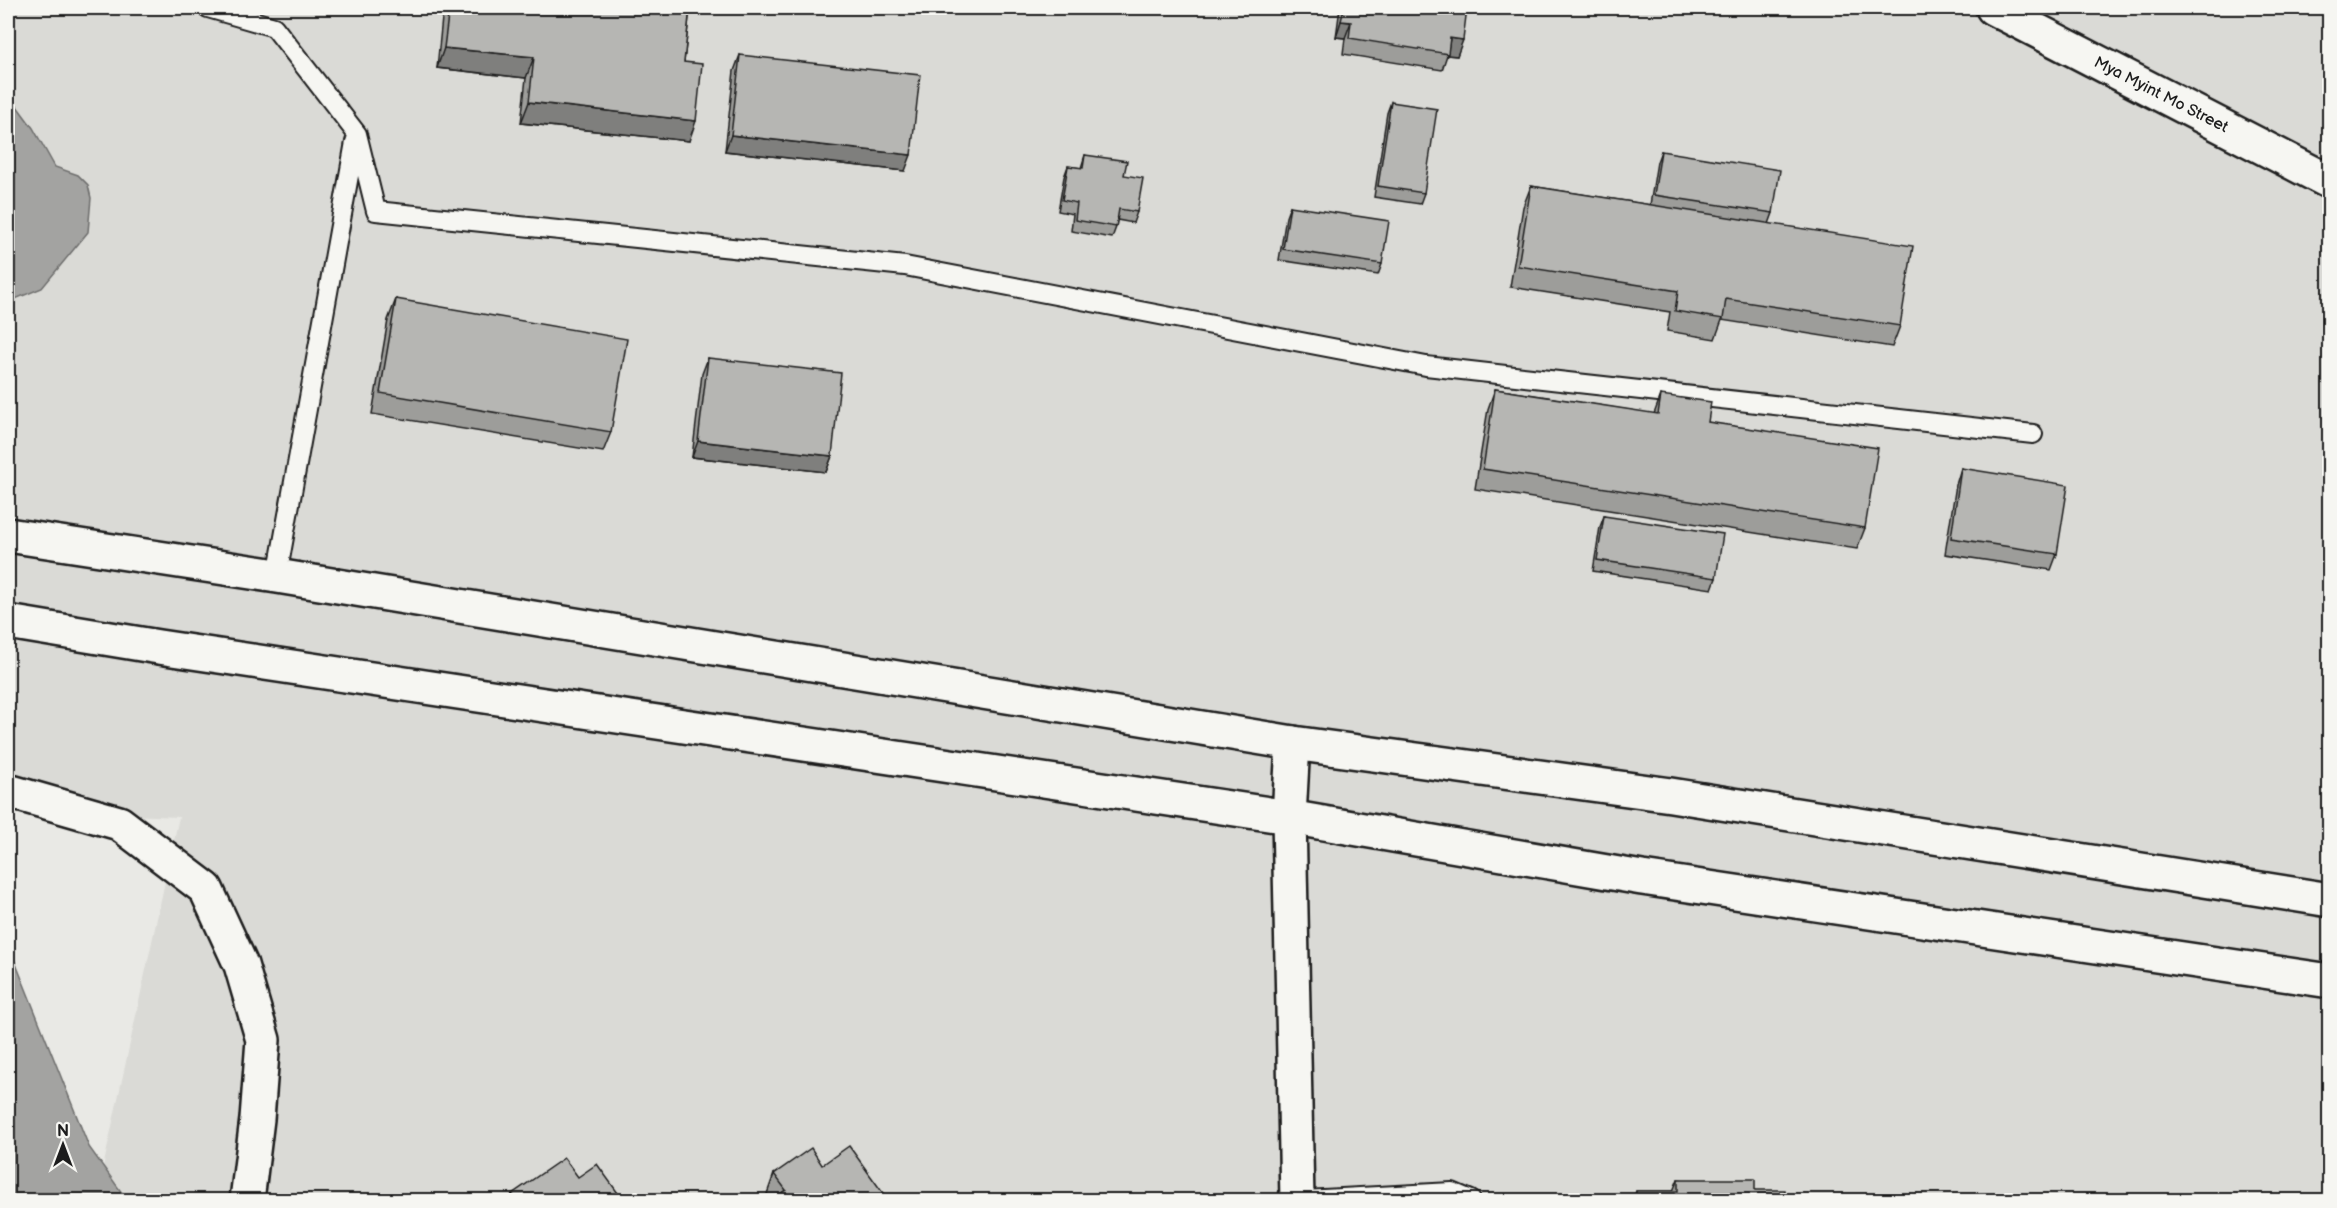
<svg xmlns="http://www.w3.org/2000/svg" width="2337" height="1208" viewBox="0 0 2337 1208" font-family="'Balsamiq Sans',sans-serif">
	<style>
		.built { fill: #dadad6 }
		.water { fill: #a3a3a1; stroke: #6d6d6c; stroke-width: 1.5 }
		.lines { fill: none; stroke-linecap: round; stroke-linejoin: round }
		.lane-casing { stroke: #1c1c1c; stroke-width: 22 }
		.street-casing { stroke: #1c1c1c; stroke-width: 38 }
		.secondary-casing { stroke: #1c1c1c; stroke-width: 38 }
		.lane { stroke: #f6f6f2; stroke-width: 18 }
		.street { stroke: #f6f6f2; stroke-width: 33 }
		.secondary { stroke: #f6f6f2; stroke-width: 33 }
		.wall { fill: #9d9d9a; stroke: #1c1c1c; stroke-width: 1.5 }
		.shaded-wall { fill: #7f7f7d; stroke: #1c1c1c; stroke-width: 1.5 }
		.building { fill: #b6b6b3; stroke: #1c1c1c; stroke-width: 1.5 }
		.labels { text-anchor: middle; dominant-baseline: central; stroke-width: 4.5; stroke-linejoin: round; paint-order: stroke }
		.street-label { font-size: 16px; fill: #1c1c1c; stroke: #f6f6f2 }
	</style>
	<rect width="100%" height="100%" fill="#e9e9e5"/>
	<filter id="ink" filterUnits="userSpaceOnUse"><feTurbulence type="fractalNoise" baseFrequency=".0167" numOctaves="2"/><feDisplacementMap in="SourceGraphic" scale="12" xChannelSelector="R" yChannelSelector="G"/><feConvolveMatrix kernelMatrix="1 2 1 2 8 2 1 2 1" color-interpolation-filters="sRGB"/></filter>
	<g filter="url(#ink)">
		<path class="built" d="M8 8H2329V1200H96L179 817 8 810Z"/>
		<g class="water">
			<path d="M8 94 33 128 55 167 78 175 88 185 91 198 88 232 42 288 8 302Z"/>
			<path d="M8 952 12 954 89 1147 127 1200H8Z"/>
		</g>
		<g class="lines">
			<g class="lane-casing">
				<g id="lane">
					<path d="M208 8 274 27 357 134 376 211 905 266 1426 366 2033 434"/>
					<path d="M277 576 355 142"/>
					<path d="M1305 1200 1452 1192 1471 1200"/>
				</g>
			</g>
			<g class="street-casing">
				<g id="street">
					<path d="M1993 8 2330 182"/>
					<path d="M1293 743 1289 817 1297 1200"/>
					<path d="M8 791 119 823 206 889 241 965 263 1040 257 1119 247 1200"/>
				</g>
			</g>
			<g class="secondary-casing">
				<g id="secondary">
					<path d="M8 535 277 576 1293 743 1671 795 2330 900"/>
					<path d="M8 622 159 647 1289 817 1642 878 2330 981"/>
				</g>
			</g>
			<use href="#lane" class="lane"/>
			<use href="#street" class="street"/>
			<use href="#secondary" class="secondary"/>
		</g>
		<g class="wall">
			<path d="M443 8H690L684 62 689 141 521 123 526 78 437 68Z"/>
			<path d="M1340 8H1467L1457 56 1447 55 1442 70 1343 54 1345 38 1336 37Z"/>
			<path d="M740 55 905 171 725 151 734 71Z"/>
			<path d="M1391 102 1424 193 1420 204 1374 197 1387 113Z"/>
			<path d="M1661 151 1773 213 1769 224 1900 326 1892 347 1722 320 1715 339 1667 331 1670 312 1510 287 1523 207 1531 186 1650 205 1657 162Z"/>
			<path d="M1085 155 1124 175 1137 212 1133 223 1117 220 1116 227 1112 238 1071 231 1073 214 1058 211 1064 177 1068 166 1081 168Z"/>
			<path d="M1290 206 1382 264 1378 275 1279 260 1286 217Z"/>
			<path d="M396 299 611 432 603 452 372 414 388 320Z"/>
			<path d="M708 358 832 456 826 472 692 457 702 374Z"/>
			<path d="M1495 389 1654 414 1661 395 1708 422 1865 528 1857 549 1475 489 1488 409Z"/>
			<path d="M1961 468 2057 554 2051 570 1945 554 1956 485Z"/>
			<path d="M1604 516 1716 578 1712 589 1593 571 1600 527Z"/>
			<path d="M822 1165 771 1200 767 1194 774 1174Z"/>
			<path d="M578 1177 623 1200H510L512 1194Z"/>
			<path d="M1678 1179 1755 1190 1785 1200H1633L1636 1191H1673Z"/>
		</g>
		<g class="shaded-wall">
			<path d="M1341 21 1351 22 1345 38 1336 37Z"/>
			<path d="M1450 38 1463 40 1457 56 1447 55Z"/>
			<path d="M444 48 534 57 526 78 437 68Z"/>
			<path d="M529 102 696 121 689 141 521 123Z"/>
			<path d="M731 135 911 155 905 171 725 151Z"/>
			<path d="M698 441 832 456 826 472 692 457Z"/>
		</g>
		<g class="building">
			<path d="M449 8H690L684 62 702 64 696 121 529 102 534 57 444 48Z"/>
			<path d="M1344 8H1467L1463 40 1450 38 1448 54 1349 38 1351 22 1341 21Z"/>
			<path d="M740 55 920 75 911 155 731 135Z"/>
			<path d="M1391 102 1437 109 1424 193 1378 186Z"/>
			<path d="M1661 151 1780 170 1773 213 1654 195Z"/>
			<path d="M1085 155 1127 161 1124 175 1143 178 1137 212 1119 209 1116 227 1075 220 1077 203 1062 200 1068 166 1083 168Z"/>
			<path d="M1531 186 1913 246 1900 326 1726 299 1723 319 1675 311 1678 291 1518 266Z"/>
			<path d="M1290 206 1389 221 1382 264 1283 249Z"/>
			<path d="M396 299 627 339 611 432 380 393Z"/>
			<path d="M708 358 841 373 832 456 698 441Z"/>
			<path d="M1495 389 1658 414 1661 395 1711 402 1708 422 1878 448 1865 528 1483 469Z"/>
			<path d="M1961 468 2068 485 2057 554 1951 538Z"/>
			<path d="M1604 516 1723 534 1716 578 1597 560Z"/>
			<path d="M849 1146 888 1200H771L786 1190 774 1174 811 1148 822 1165Z"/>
			<path d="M564 1158 578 1177 597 1164 623 1200H517L512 1194Z"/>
			<path d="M1678 1179H1755V1190H1785V1200H1636V1191H1678Z"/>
		</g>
	</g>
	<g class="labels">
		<g class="street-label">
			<text transform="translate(2161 95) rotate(27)">Mya Myint Mo Street</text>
		</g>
	</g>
	<rect width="2337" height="1208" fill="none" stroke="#f6f6f2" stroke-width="30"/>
	<rect x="15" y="15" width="2307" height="1178" fill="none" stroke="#1c1c1c" stroke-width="2" filter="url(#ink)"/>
	<g transform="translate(63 1145)" stroke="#f6f6f2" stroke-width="4.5" paint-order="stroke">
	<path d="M0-4.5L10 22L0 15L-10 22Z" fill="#1c1c1c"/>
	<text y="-9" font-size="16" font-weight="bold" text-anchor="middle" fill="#1c1c1c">N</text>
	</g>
</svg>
